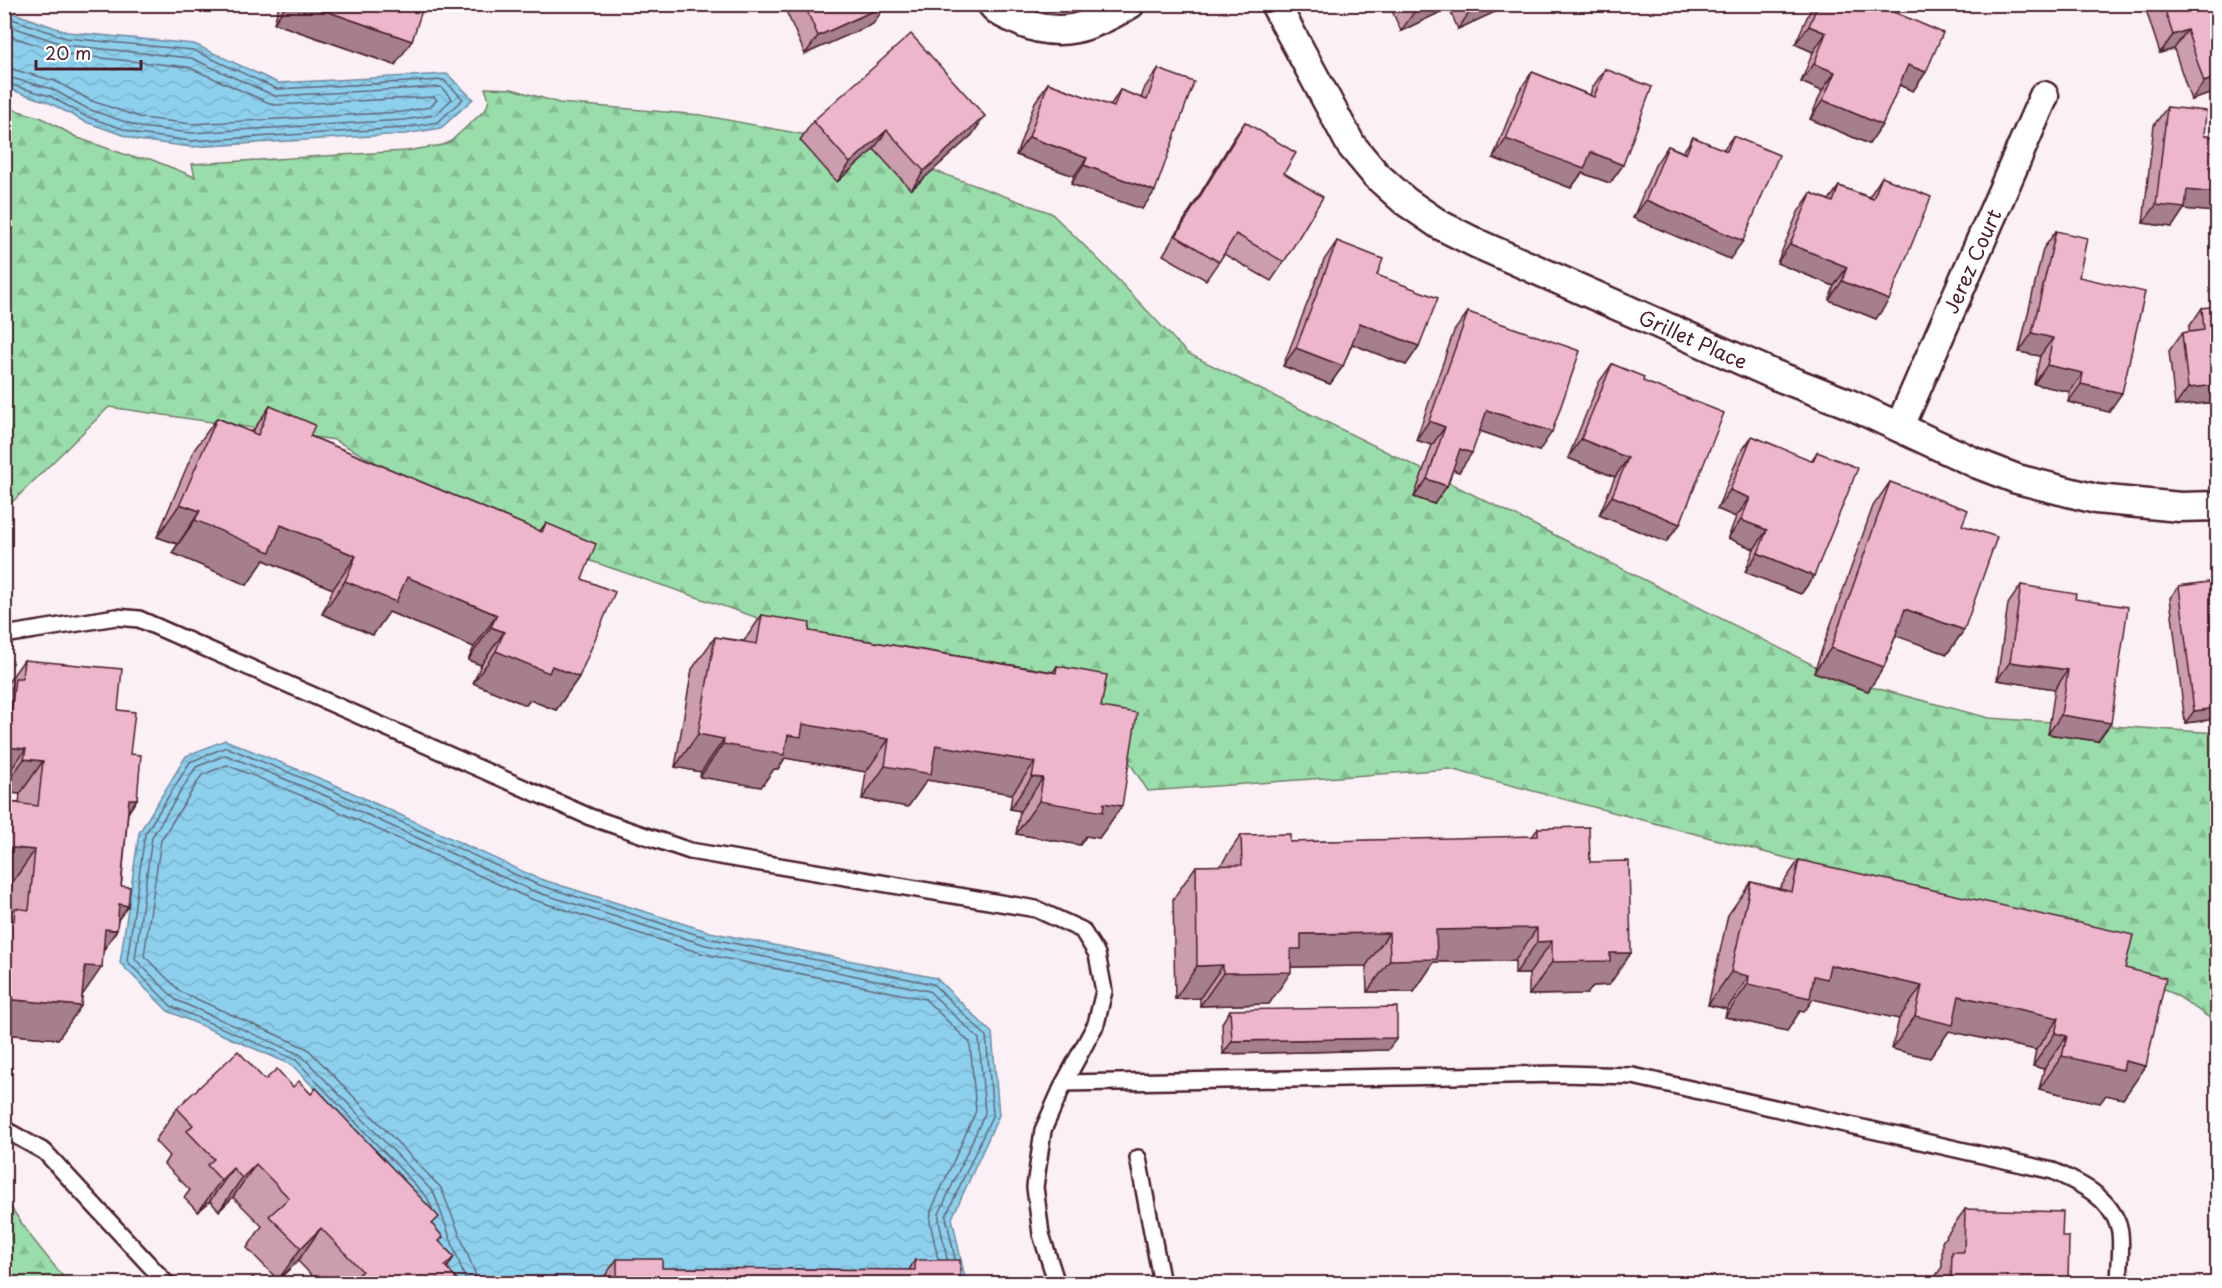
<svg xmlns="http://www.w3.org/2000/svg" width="2222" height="1288" viewBox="0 0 2222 1288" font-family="'Playpen Sans',sans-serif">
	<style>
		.forest { fill: url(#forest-firs); stroke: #727e6a; stroke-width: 1.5 }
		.water { fill: url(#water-waves); stroke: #72899f; stroke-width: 1.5 }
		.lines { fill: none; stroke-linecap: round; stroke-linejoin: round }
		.shore { stroke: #646679; stroke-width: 1.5 }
		.service-casing { stroke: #4a1f2b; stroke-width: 20 }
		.minor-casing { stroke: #4a1f2b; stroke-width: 33 }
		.service { stroke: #fff; stroke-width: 15 }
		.minor { stroke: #fff; stroke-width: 28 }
		.wall { fill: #cc9daf; stroke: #4a1f2b; stroke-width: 1.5 }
		.shaded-wall { fill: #a67f8f; stroke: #4a1f2b; stroke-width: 1.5 }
		.building { fill: #edb6cc; stroke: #4a1f2b; stroke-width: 1.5 }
		.labels { text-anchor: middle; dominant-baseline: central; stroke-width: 5; stroke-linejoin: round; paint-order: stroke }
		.street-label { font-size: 20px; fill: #4a1f2b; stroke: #fff }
	</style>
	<defs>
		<pattern id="forest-firs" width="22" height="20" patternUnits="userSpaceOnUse" patternTransform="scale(1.5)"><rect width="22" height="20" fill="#99deaa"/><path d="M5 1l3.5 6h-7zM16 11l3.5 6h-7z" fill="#85be92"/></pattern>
		<pattern id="water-waves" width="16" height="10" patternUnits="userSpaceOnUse" patternTransform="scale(1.5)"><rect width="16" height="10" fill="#8cd0ed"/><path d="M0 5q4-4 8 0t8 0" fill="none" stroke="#7ab2cb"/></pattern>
	</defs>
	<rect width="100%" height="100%" fill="#fbf0f5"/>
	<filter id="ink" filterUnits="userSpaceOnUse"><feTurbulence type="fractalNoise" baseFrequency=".0167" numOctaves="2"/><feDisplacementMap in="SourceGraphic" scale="12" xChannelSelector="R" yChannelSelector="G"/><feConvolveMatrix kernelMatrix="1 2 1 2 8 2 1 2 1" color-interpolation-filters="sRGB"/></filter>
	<g filter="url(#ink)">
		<g class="forest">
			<path d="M485 88 512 89 559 103 701 115 869 147 1051 213 1105 266 1187 353 1591 553 1841 679 1989 718 2217 733V1023L2179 997 2055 929 1450 769 1148 791 1072 675 790 629 494 528 335 440 109 407 5 509V107L42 118 78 138 132 157 150 159 195 177 192 164 406 151 443 145 451 141 486 109 489 100Z"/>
			<path d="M5 1199 32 1238 68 1283H5Z"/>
		</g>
		<g class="water">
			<path d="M5 10 67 32 194 44 278 83 447 74 473 99 441 128 405 134 191 147 137 140 83 121 48 102 5 88Z"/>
			<path d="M225 740 331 783 537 878 710 932 936 978 992 1033 999 1115 952 1218 966 1283H455L423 1201 292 1065 168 1011 120 963 139 833 186 756Z"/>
		</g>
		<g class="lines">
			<g class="shore">
				<path d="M4 16 66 38 193 50 277 89 444 80 463 99 438 122 405 128 191 141 138 134 85 116 50 96 4 83"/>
				<path d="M4 24 65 45 191 58 275 96 441 87 452 99 435 115 404 120 191 133 140 127 88 109 52 89 4 76"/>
				<path d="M4 34 63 54 188 67 274 105 434 97 437 100 430 107 402 112 192 124 142 118 92 101 55 81 4 67"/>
				<path d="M432 1208 427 1197 296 1060 171 1006 127 961 145 834 190 762 226 747 329 789 536 884 708 938 933 984 986 1036 993 1114 946 1216 955 1259"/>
				<path d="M467 1284 434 1193 301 1055 176 1000 135 959 152 837 196 767 226 755 326 796 533 891 706 945 929 991 979 1039 985 1113 939 1214V1221L947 1259"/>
				<path d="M476 1284 475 1273 441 1188 308 1049 181 992 144 956 161 840 202 775 227 765 322 804 531 899 704 954 925 999 970 1043 976 1111 931 1211 930 1222 938 1259"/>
			</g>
			<g class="service-casing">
				<g id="service">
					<path d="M4 635 116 617 139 619 590 817 690 851 1036 909 1082 930 1097 954 1104 991 1096 1024 1064 1083 1043 1130 1035 1187 1041 1234 1057 1284"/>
					<path d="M1064 1083 1563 1074 1633 1076 2053 1171C2081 1184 2109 1196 2119 1227 2123 1241 2119 1268 2119 1284"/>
					<path d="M4 1129 45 1152 167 1284"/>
					<path d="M1138 1158 1162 1284"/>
				</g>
			</g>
			<g class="minor-casing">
				<g id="minor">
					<path d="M992 4C998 12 1006 15 1015 19 1059 41 1091 27 1130 4"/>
					<path d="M1275 4 1351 145 1376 175 1405 201 1440 225 1478 244 1775 375 1847 403 1978 464 2017 479 2096 499 2180 507 2218 506"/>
					<path d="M1900 426 2044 96"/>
				</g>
			</g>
			<use href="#service" class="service"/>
			<use href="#minor" class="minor"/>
		</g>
		<g class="wall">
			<path d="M276 4H424L395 65 274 23 279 6Z"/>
			<path d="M480 4H541L481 11Z"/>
			<path d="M783 4H886L873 24 805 54Z"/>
			<path d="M1389 4H1509L1508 6 1458 29 1449 8 1401 31Z"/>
			<path d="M1813 4H1875L1926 72 1913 91 1899 85 1882 125 1869 144 1810 119 1822 91 1801 82 1813 52 1795 44Z"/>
			<path d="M2144 4H2217V92L2191 100 2174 49 2160 53Z"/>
			<path d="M1158 69 1142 209 1071 184 1074 176 1016 155 1035 102 1048 83 1110 106 1120 90 1141 98 1145 87Z"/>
			<path d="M1605 69 1623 165 1610 183 1582 173 1571 188 1493 158 1519 91 1532 72 1590 95 1592 88Z"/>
			<path d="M2167 107 2204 136 2217 137V234H2213L2215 212 2184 209 2172 227 2143 223 2154 125Z"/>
			<path d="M813 121 972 135 911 190 874 149 837 182 800 140Z"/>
			<path d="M1245 122 1284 173V262L1271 281 1224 254 1206 280 1163 255 1232 141Z"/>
			<path d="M1733 136 1730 259 1633 218 1655 165 1668 146 1683 152 1693 137 1723 150Z"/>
			<path d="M1882 177 1876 319 1829 300 1834 286 1777 263 1798 212 1811 193 1829 200 1839 186 1869 197Z"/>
			<path d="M2056 231 2079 277 2109 412 2068 402 2070 392 2034 384 2040 356 2019 352 2043 249Z"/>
			<path d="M1337 241 1377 275 1419 346 1406 365 1352 344 1343 366 1330 384 1283 366 1324 260Z"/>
			<path d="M2202 308 2217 402 2175 406 2169 351 2182 333 2189 332V327Z"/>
			<path d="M1468 312 1539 451 1480 431 1459 472 1453 470 1447 486 1434 504 1414 497 1432 445 1416 440 1454 331Z"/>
			<path d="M1612 364 1643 381 1680 524 1666 542 1599 515 1615 477 1568 458 1599 382Z"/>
			<path d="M270 406 310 436 540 531 546 523 582 579 579 677 556 710 530 700 526 705 473 683 481 665 468 660 474 647 389 612 373 635 322 614 333 589 264 560 247 585 172 553 178 544 157 537 194 450 217 418 252 432Z"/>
			<path d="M1752 436 1811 461 1817 452 1814 576 1801 594 1745 572 1754 549 1728 538 1736 517 1717 509 1739 455Z"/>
			<path d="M1890 482 1962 525 1964 630 1947 654 1896 635 1884 667 1868 691 1814 672 1873 506Z"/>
			<path d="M2217 581V699H2216L2209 720 2185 723 2170 598 2179 586Z"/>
			<path d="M2021 585 2075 599 2098 741 2048 734 2055 689 1997 680 2008 604Z"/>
			<path d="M762 615 809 631 1053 672 1057 666 1101 707 1122 806 1099 838 1086 836 1080 845 1016 834 1020 811 1010 809 1012 794 927 780 908 807 862 799 866 772 785 758 778 769H774L761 787 700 777 701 772 675 767 692 669 715 637 744 641Z"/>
			<path d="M24 660 118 710 130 754 137 799 128 813 118 921 82 996 81 1006 58 1039 4 1034V920H7L8 918 12 883 4 882V807L8 802 19 803 20 794 4 792V688Z"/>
			<path d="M1538 828 1590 862 1631 953 1609 985 1593 986 1587 994 1529 995V974H1515V961L1434 962 1414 992H1367L1366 966 1291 967 1269 1004 1200 1006V998L1175 999 1173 899 1196 866H1220L1241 835 1290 842 1532 837Z"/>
			<path d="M1799 860 2125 968 2146 1066 2123 1099 2106 1095 2100 1103 2039 1089 2044 1069 2033 1066 2036 1050 1949 1031 1930 1058 1892 1049 1899 1019 1813 999 1804 1012 1800 1011 1787 1031 1725 1017 1727 1009 1708 1005 1728 915 1751 882 1779 889Z"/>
			<path d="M1230 1010 1388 1050 1223 1054 1222 1023Z"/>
			<path d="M265 1080 293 1087 433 1226 439 1241 454 1257 447 1268 461 1284H320L298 1261 278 1280 247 1248 262 1226 233 1197 219 1211 210 1201 198 1212 184 1198 190 1190 164 1164 169 1156 155 1141 177 1108Z"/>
			<path d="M1965 1209 2062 1237 2068 1284H1930L1942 1267V1242Z"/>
			<path d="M617 1259 662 1268 909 1270 915 1260 960 1284H599Z"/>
		</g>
		<g class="shaded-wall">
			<path d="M287 4H306L412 41 395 65 274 23Z"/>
			<path d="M486 4H541L481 11Z"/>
			<path d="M1430 4H1452L1449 8 1401 31 1414 12Z"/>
			<path d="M1484 4H1509L1508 6 1458 29 1471 10Z"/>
			<path d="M886 5 873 24 805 54 818 36Z"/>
			<path d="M1809 26 1826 33 1813 52 1795 44Z"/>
			<path d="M2187 30 2174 49 2160 53 2173 35Z"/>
			<path d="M1814 64 1835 72 1822 91 1801 82Z"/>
			<path d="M1908 65 1926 72 1913 91 1895 83Z"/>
			<path d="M2217 77V92L2191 100 2204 82Z"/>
			<path d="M1823 100 1882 125 1869 144 1810 119Z"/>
			<path d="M985 116 972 135 911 190 924 171Z"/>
			<path d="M887 130 874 149 837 182 850 163Z"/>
			<path d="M1029 137 1087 158 1074 176 1016 155Z"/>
			<path d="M1506 139 1591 152 1623 165 1610 183 1582 173 1571 188 1493 158Z"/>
			<path d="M1084 165 1155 191 1142 209 1071 184Z"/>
			<path d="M2187 190 2217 193V209L2215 212 2184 209 2172 227 2143 223 2156 205Z"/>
			<path d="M1646 200 1743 241 1730 259 1633 218Z"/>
			<path d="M2217 228V234H2213Z"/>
			<path d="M1790 244 1847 267 1834 286 1777 263Z"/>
			<path d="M1842 281 1889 300 1876 319 1829 300Z"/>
			<path d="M1360 323 1419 346 1406 365 1347 342Z"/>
			<path d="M2032 333 2053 338 2040 356 2019 352Z"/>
			<path d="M1296 348 1343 366 1330 384 1283 366Z"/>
			<path d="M2047 365 2083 373 2070 392 2034 384Z"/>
			<path d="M2081 384 2122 393 2109 412 2068 402Z"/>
			<path d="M2217 385V402L2175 406 2188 388Z"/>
			<path d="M1487 410 1552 432 1539 451 1474 429Z"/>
			<path d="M1429 421 1445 427 1432 445 1416 440Z"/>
			<path d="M1581 439 1628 458 1615 477 1568 458Z"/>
			<path d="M1460 449 1472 453 1459 472 1447 468Z"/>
			<path d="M1427 479 1447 486 1434 504 1414 497Z"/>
			<path d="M1730 490 1750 498 1736 517 1717 509Z"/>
			<path d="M1612 496 1680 524 1666 542 1599 515Z"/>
			<path d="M180 504 200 511 178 544 157 537Z"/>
			<path d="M195 520 281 525 356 556 333 589 264 560 247 585 172 553Z"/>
			<path d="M1741 520 1767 530 1754 549 1728 538Z"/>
			<path d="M1758 553 1814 576 1801 594 1745 572Z"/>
			<path d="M407 577 497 615 474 647 389 612 373 635 322 614 345 581Z"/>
			<path d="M1905 609 1964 630 1947 654 1888 633Z"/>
			<path d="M491 627 504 632 481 665 468 660Z"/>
			<path d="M1831 648 1884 667 1868 691 1814 672Z"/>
			<path d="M496 651 552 666 579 677 556 710 530 700 526 705 473 683Z"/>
			<path d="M2010 662 2068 670 2055 689 1997 680Z"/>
			<path d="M2215 687H2217V699L2206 700Z"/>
			<path d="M2217 708 2209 720 2185 723 2194 711Z"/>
			<path d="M2061 715 2111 723 2098 741 2048 734Z"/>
			<path d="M803 724 889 739 866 772 785 758 778 769H774L761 787 700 777 723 744 788 735Z"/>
			<path d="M698 734 724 739 701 772 675 767Z"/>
			<path d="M936 745 1035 762 1012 794 927 780 908 807 862 799 885 766Z"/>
			<path d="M4 747 26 749 4 779Z"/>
			<path d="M24 759 43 761 20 794 4 792V787Z"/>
			<path d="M1032 777 1043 778 1020 811 1010 809Z"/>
			<path d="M129 799H137L114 832Z"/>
			<path d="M1039 801 1104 803 1122 806 1099 838 1086 836 1080 845 1016 834Z"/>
			<path d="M4 847 35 850 12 883 4 882Z"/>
			<path d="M119 904 128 906 111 930H117L94 963 83 962Z"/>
			<path d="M1537 928 1515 961 1434 962 1414 992H1367L1390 960 1436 930Z"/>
			<path d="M1389 933 1366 966 1289 967 1291 972 1269 1004 1200 1006 1223 973 1301 934Z"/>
			<path d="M1552 941 1529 974H1515L1537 942Z"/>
			<path d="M1610 953H1631L1609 985 1593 986 1587 994 1529 995 1552 962Z"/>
			<path d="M1223 965 1200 998 1175 999 1197 966Z"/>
			<path d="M1830 965 1922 986 1899 1019 1813 999 1804 1012 1800 1011 1787 1031 1725 1017 1748 984 1814 976Z"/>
			<path d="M85 966 102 967 79 1000Z"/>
			<path d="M1731 972 1749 976 1727 1009 1708 1005Z"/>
			<path d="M1959 996 2059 1018 2036 1050 1949 1031 1930 1058 1892 1049 1915 1016Z"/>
			<path d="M4 999 81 1006 58 1039 4 1034Z"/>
			<path d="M2055 1033 2067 1036 2044 1069 2033 1066Z"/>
			<path d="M1397 1038 1388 1050 1223 1054 1232 1041Z"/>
			<path d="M2062 1056 2125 1061 2146 1066 2123 1099 2106 1095 2100 1103 2039 1089Z"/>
			<path d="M256 1164 233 1197 219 1211 242 1178Z"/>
			<path d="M233 1168 210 1201 198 1212 221 1180Z"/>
			<path d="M321 1228 298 1261 278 1280 301 1248Z"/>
		</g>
		<g class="building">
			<path d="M306 4H424L412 41Z"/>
			<path d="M804 4H886V5L818 36Z"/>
			<path d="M1411 4H1430L1414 12Z"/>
			<path d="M1469 4H1484L1471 10Z"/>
			<path d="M1818 4H1875L1943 33 1926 72 1908 65 1882 125 1823 100 1835 72 1814 64 1826 33 1809 26Z"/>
			<path d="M2163 4H2217V77L2204 82 2187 30 2173 35Z"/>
			<path d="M911 34 985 116 924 171 887 130 850 163 813 121Z"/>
			<path d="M1158 69 1194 82 1155 191 1084 165 1087 158 1029 137 1048 83 1114 107 1120 90 1147 100Z"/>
			<path d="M1605 69 1652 87 1623 165 1591 152 1584 169 1506 139 1532 72 1594 97Z"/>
			<path d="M2167 107 2206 111 2204 136 2217 137V193L2187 190 2185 208 2156 205Z"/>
			<path d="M1245 122 1296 153 1284 173 1323 197 1284 262 1236 234 1219 262 1176 236Z"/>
			<path d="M1733 136 1779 155 1743 241 1646 200 1668 146 1686 154 1693 137 1727 151Z"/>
			<path d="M1882 177 1931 197 1889 300 1842 281 1847 267 1790 244 1811 193 1833 202 1839 186 1873 199Z"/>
			<path d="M2056 231 2087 238 2079 277 2145 292 2122 393 2081 384 2083 373 2047 365 2053 338 2032 333Z"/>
			<path d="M1337 241 1383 259 1377 275 1438 298 1419 346 1360 323 1343 366 1296 348Z"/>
			<path d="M2217 306V385L2188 388 2182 333 2204 330 2202 308Z"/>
			<path d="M1468 312 1580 351 1552 432 1487 410 1472 453 1460 449 1447 486 1427 479 1445 427 1429 421Z"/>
			<path d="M1612 364 1644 377 1643 381 1724 413 1680 524 1612 496 1628 458 1581 439Z"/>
			<path d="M270 406 315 425 310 436 542 532 546 523 596 544 582 579 615 592 579 677 552 666 549 673 496 651 504 632 491 627 497 615 407 577 396 602 345 581 356 556 281 525 270 552 195 520 200 511 180 504 217 418 258 435Z"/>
			<path d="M1752 436 1813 461 1817 452 1858 468 1814 576 1758 553 1767 530 1741 520 1750 498 1730 490Z"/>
			<path d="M1890 482 1968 510 1962 525 1997 537 1964 630 1905 609 1884 667 1831 648Z"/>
			<path d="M2217 581V687H2215L2217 708 2194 711 2179 586Z"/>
			<path d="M2021 585 2076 594 2075 599 2128 607 2111 723 2061 715 2068 670 2010 662Z"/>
			<path d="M762 615 810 623 809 631 1056 673 1057 666 1107 675 1101 707 1137 713 1122 806 1104 803 1103 812 1039 801 1043 778 1032 777 1035 762 936 745 931 774 885 766 889 739 803 724 801 737 788 735 784 755 723 744 724 739 698 734 715 637 757 644Z"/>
			<path d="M24 660 122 669 118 710 135 712 130 754 141 755 137 799H129L121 886 130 887 128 906 119 904 117 930 105 929 102 967 85 966 81 1006 4 999V920L14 921 15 908 29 910 35 850 4 847V833L8 802 38 806 43 761 24 759 26 749 4 747V715L11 716 15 678H22Z"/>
			<path d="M1589 827 1590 862 1629 861 1631 953H1610V961L1552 962V941L1537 942V928L1436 930 1437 959 1390 960 1389 933 1301 934V949H1291V972L1223 973V965L1197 966 1196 866 1242 865 1241 835 1290 834V842L1538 836V828Z"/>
			<path d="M1799 860 2133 935 2125 968 2166 978 2146 1066 2125 1061 2123 1070 2062 1056 2067 1036 2055 1033 2059 1018 1959 996 1953 1025 1915 1016 1922 986 1830 965 1827 979 1814 976 1810 998 1748 984 1749 976 1731 972 1751 882 1792 892Z"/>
			<path d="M1397 1007V1038L1232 1041 1230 1010Z"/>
			<path d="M238 1051 265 1080 277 1069 293 1087 299 1081 311 1094 316 1088 439 1217 432 1224 443 1237 439 1241 454 1257 445 1266 461 1284H357L353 1280 362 1271 321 1228 301 1248 269 1216 289 1198 256 1164 242 1178 233 1168 221 1180 207 1165 214 1159 187 1131 193 1125 177 1108Z"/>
			<path d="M1965 1209 2063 1212 2062 1237H2069L2068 1284H1951L1952 1252H1964Z"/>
			<path d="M617 1259H662V1268L915 1270V1260H960V1284H617Z"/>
			<path d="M253 1277 259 1284H245Z"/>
		</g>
	</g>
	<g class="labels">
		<g class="street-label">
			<text transform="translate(1972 261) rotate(-66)">Jerez Court</text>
			<text transform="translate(1693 339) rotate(24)">Grillet Place</text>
		</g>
	</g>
	<rect width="2222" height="1288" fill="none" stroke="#fff" stroke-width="24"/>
	<rect x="12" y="12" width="2198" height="1264" fill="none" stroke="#4a1f2b" stroke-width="2" filter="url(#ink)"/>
	<path d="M36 60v9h105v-9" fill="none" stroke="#4a1f2b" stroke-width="3"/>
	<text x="45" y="60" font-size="18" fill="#4a1f2b" stroke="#ffffff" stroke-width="4.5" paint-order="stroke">20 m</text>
</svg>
